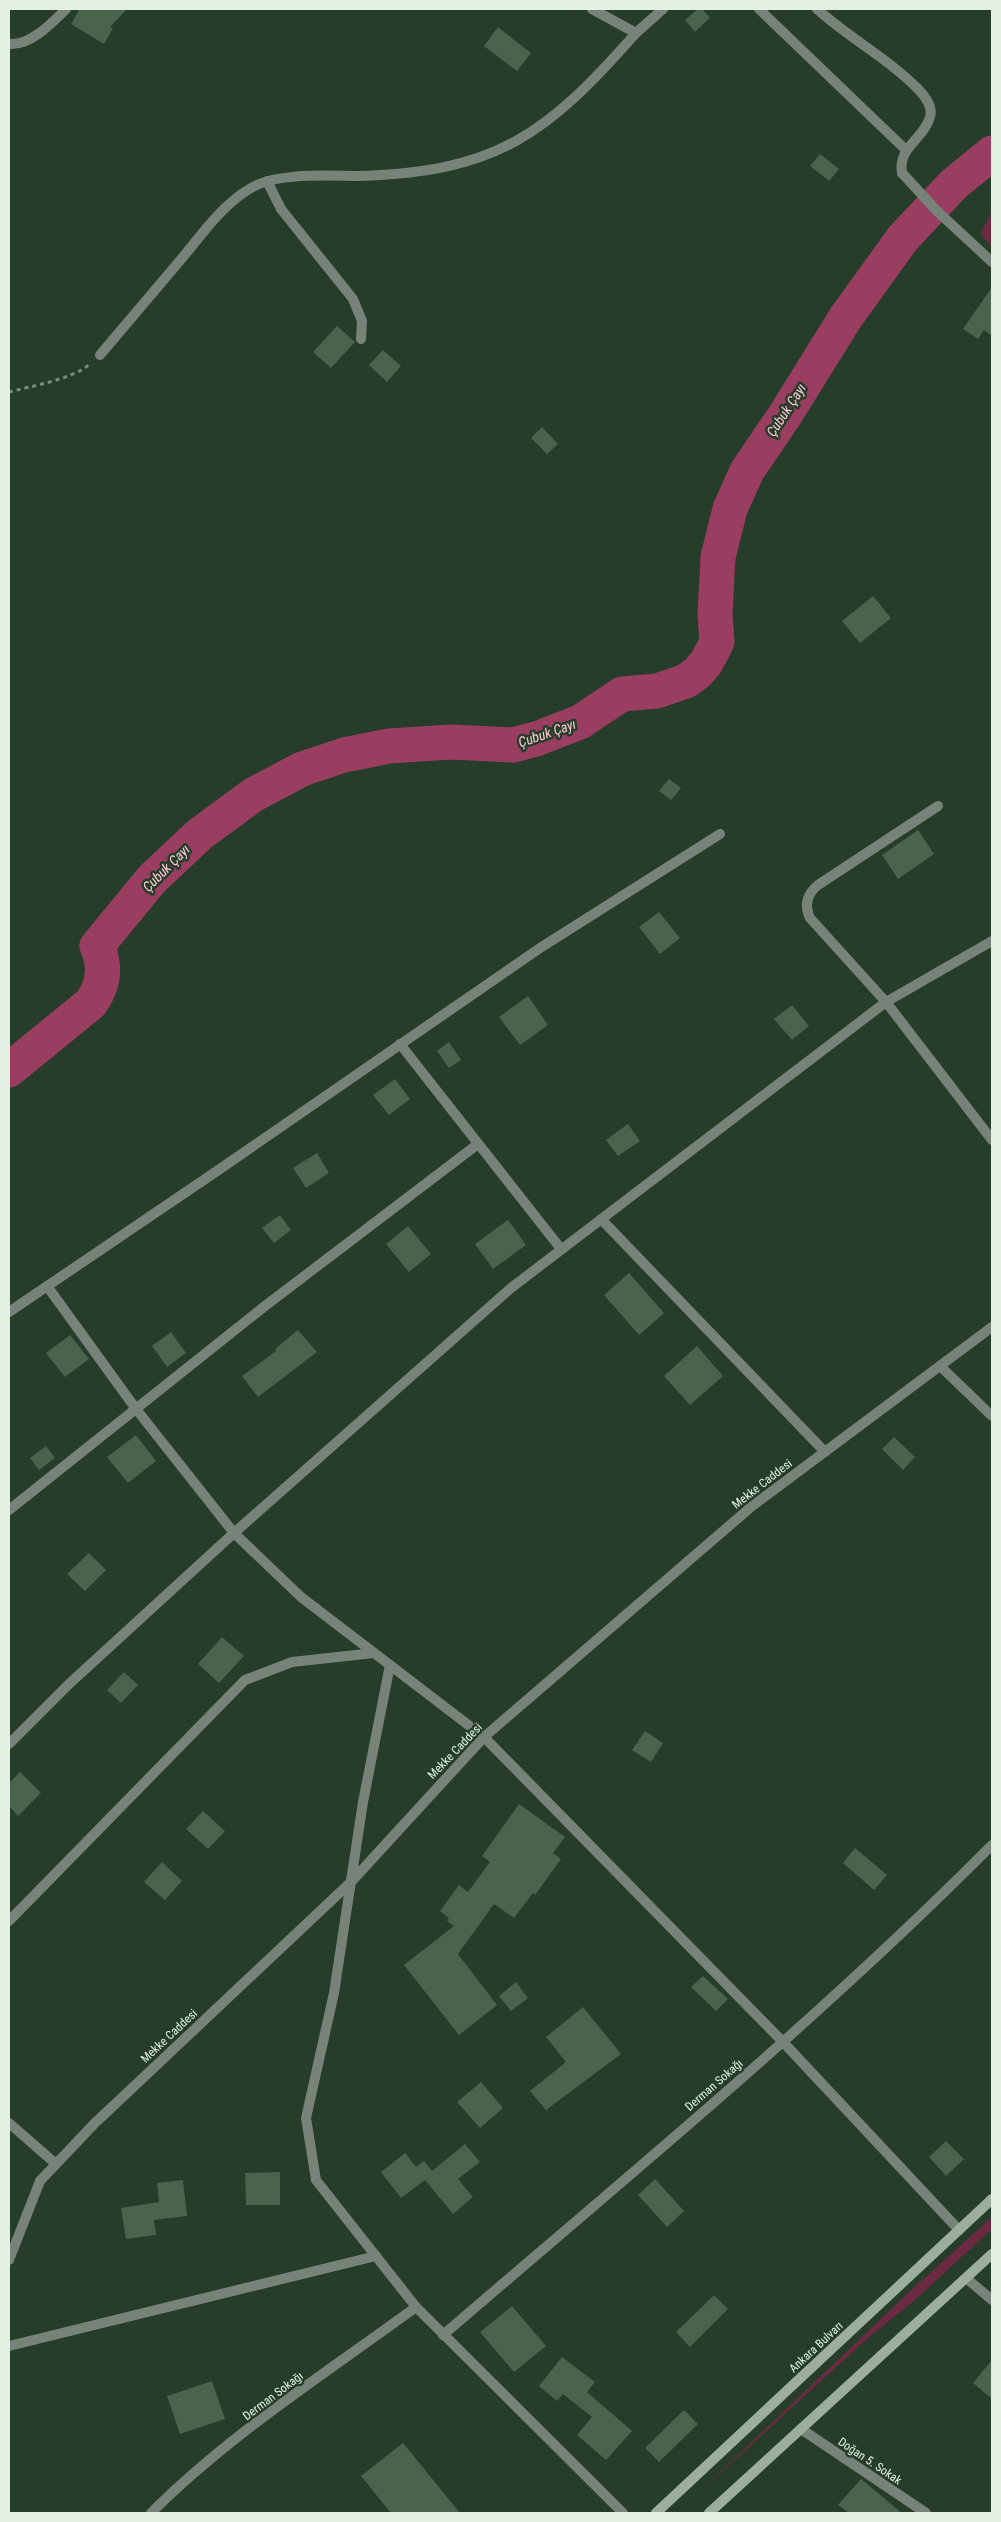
<svg xmlns="http://www.w3.org/2000/svg" width="1001" height="2522" viewBox="0 0 1001 2522" font-family="'Roboto Condensed',sans-serif">
	<style>
		.green { fill: #6b2942 }
		.lines { fill: none; stroke-linecap: round; stroke-linejoin: round }
		.river { stroke: #993d61; stroke-width: 35 }
		.building { fill: #4a634d }
		.path { stroke: #798d7c; stroke-width: 3; stroke-dasharray: 4 4; stroke-linecap: butt }
		.service { stroke: #778379; stroke-width: 10 }
		.minor { stroke: #778379; stroke-width: 10 }
		.tertiary { stroke: #778379; stroke-width: 10 }
		.secondary { stroke: #9cae9e; stroke-width: 10 }
		.labels { text-anchor: middle; dominant-baseline: central; stroke-width: 5; stroke-linejoin: round; paint-order: stroke }
		.street-label { font-size: 12px; fill: #e2f1e4; stroke: #253d29 }
		.water-label { font-size: 14px; font-style: italic; fill: #ffcada; stroke: #253d29 }
	</style>
	<rect width="100%" height="100%" fill="#253d29"/>
	<g class="green">
		<path d="M992 212V246L980 234Z"/>
		<path d="M992 2217V2229L915 2300 868 2338 691 2500 910 2291Z"/>
	</g>
	<g class="lines">
		<path class="river" d="M9 1070 91 1003C104 985 106 966 97 946L152 879 200 834 253 795 302 769 344 755 389 746 451 742 513 745 536 739 580 722 622 694 657 691 686 681 697 673 706 663 717 642 715 614 718 557 730 509 747 471 785 415 846 317 903 238 954 184 992 153"/>
	</g>
	<g class="building">
		<path d="M80 9H127L110 27 113 28 104 44 71 24Z"/>
		<path d="M698 9H702L710 18 695 32 685 20Z"/>
		<path d="M498 27 531 53 517 71 484 46Z"/>
		<path d="M820 154 839 169 829 181 810 166Z"/>
		<path d="M992 287V336L984 330 978 339 963 329Z"/>
		<path d="M337 326 355 342 331 368 313 352Z"/>
		<path d="M383 350 401 366 387 382 369 365Z"/>
		<path d="M542 427 558 444 547 454 531 438Z"/>
		<path d="M873 596 891 618 860 643 842 621Z"/>
		<path d="M669 779 681 788 671 800 659 791Z"/>
		<path d="M918 830 934 854 898 879 882 855Z"/>
		<path d="M659 912 680 938 660 954 639 927Z"/>
		<path d="M528 996 548 1025 520 1045 499 1017Z"/>
		<path d="M792 1005 809 1026 792 1040 774 1019Z"/>
		<path d="M449 1042 461 1060 449 1068 437 1051Z"/>
		<path d="M395 1079 410 1099 389 1115 373 1095Z"/>
		<path d="M628 1124 640 1141 618 1156 606 1140Z"/>
		<path d="M317 1153 329 1173 306 1188 293 1168Z"/>
		<path d="M280 1215 291 1230 274 1243 262 1228Z"/>
		<path d="M508 1220 526 1245 493 1269 475 1244Z"/>
		<path d="M408 1226 431 1254 409 1272 386 1244Z"/>
		<path d="M629 1273 664 1313 639 1335 604 1295Z"/>
		<path d="M298 1330 317 1352 258 1397 242 1376 276 1351 275 1349Z"/>
		<path d="M171 1332 186 1353 167 1367 152 1346Z"/>
		<path d="M70 1335 89 1359 65 1377 46 1353Z"/>
		<path d="M697 1346 723 1376 690 1405 664 1376Z"/>
		<path d="M136 1435 156 1461 128 1483 107 1457Z"/>
		<path d="M894 1437 915 1457 903 1470 882 1449Z"/>
		<path d="M46 1446 55 1458 39 1470 30 1458Z"/>
		<path d="M89 1553 106 1570 85 1591 67 1574Z"/>
		<path d="M222 1637 244 1656 219 1683 198 1664Z"/>
		<path d="M124 1672 138 1685 121 1703 107 1690Z"/>
		<path d="M645 1731 663 1743 651 1762 632 1750Z"/>
		<path d="M20 1772 41 1793 18 1816 9 1806V1783Z"/>
		<path d="M519 1804 565 1837 553 1853 561 1859 535 1895 533 1893 514 1918 494 1904 458 1954 497 2005 459 2035 404 1965 454 1926 447 1921 449 1918 440 1911 459 1885 468 1892 490 1862 482 1856Z"/>
		<path d="M203 1811 225 1831 208 1849 186 1829Z"/>
		<path d="M855 1848 887 1875 874 1890 843 1863Z"/>
		<path d="M162 1862 182 1881 165 1900 144 1882Z"/>
		<path d="M703 1976 728 1999 716 2011 691 1987Z"/>
		<path d="M516 1982 528 1998 511 2011 499 1996Z"/>
		<path d="M583 2007 621 2054 546 2110 530 2091 566 2062 546 2037Z"/>
		<path d="M481 2082 503 2108 480 2128 457 2102Z"/>
		<path d="M946 2141 964 2159 946 2176 929 2157Z"/>
		<path d="M465 2144 480 2162 458 2179 473 2197 453 2214 425 2180 401 2198 381 2172 405 2153 416 2167 424 2161 432 2171Z"/>
		<path d="M280 2172V2205H246L245 2173Z"/>
		<path d="M655 2179 684 2211 667 2227 638 2195Z"/>
		<path d="M183 2180 187 2216 154 2220 156 2235 126 2239 121 2208 159 2202 157 2183Z"/>
		<path d="M714 2295 728 2309 690 2347 676 2332Z"/>
		<path d="M512 2306 546 2346 514 2372 480 2332Z"/>
		<path d="M562 2357 595 2382 587 2392 632 2431 606 2460 577 2435 592 2417 563 2394 557 2401 539 2386Z"/>
		<path d="M992 2360V2399L973 2383Z"/>
		<path d="M212 2381 225 2419 180 2434 167 2396Z"/>
		<path d="M684 2410 698 2424 659 2462 645 2448Z"/>
		<path d="M403 2443 460 2513H391L361 2476Z"/>
		<path d="M861 2479 902 2513H849L838 2505Z"/>
	</g>
	<g class="lines">
		<path class="path" d="M9 392C32 386 73 379 90 364"/>
		<path class="service" d="M886 1002 810 918C804 905 807 894 818 885L938 806"/>
		<g class="minor">
			<path d="M592 9 636 33 663 9"/>
			<path d="M759 9 906 150"/>
			<path d="M817 9C849 38 889 59 919 90 926 97 933 108 930 117 924 139 897 148 902 173"/>
			<path d="M9 44C30 46 52 23 66 9"/>
			<path d="M267 181 281 209 353 299 362 321 361 339"/>
			<path d="M100 355C128 322 155 290 183 257 203 233 223 204 251 188 278 172 329 176 359 176 498 172 547 134 636 33"/>
			<path d="M886 1002 992 1140"/>
			<path d="M400 1044 561 1249"/>
			<path d="M601 1219 825 1452"/>
			<path d="M47 1286 136 1409 234 1533 301 1597 484 1737 783 2042 959 2230"/>
			<path d="M9 1312 217 1171 540 948 720 834"/>
			<path d="M940 1366 992 1416"/>
			<path d="M9 1510 265 1306 478 1144"/>
			<path d="M390 1665 363 1802 334 1993 306 2118 316 2180 416 2307 623 2513"/>
			<path d="M9 1744 69 1684 234 1533 511 1288 886 1002 992 941"/>
			<path d="M9 1921 245 1680 292 1662 374 1653"/>
			<path d="M9 2123 56 2164"/>
			<path d="M443 2335C629 2175 819 2019 992 1845"/>
			<path d="M9 2346 376 2256"/>
			<path d="M801 2429 926 2513"/>
			<path d="M151 2513C230 2434 326 2373 416 2307"/>
		</g>
		<g class="tertiary">
			<path d="M902 173 937 211 992 262"/>
			<path d="M9 2260 40 2181 94 2124 351 1882 484 1737 751 1507 992 1327"/>
			<path d="M966 2278 992 2300"/>
		</g>
		<g class="secondary">
			<path d="M656 2513 992 2199"/>
			<path d="M709 2513 992 2254"/>
		</g>
	</g>
	<g class="labels">
		<g class="street-label">
			<text transform="translate(762 1484) rotate(-38)">Mekke Caddesi</text>
			<text transform="translate(455 1751) rotate(-46)">Mekke Caddesi</text>
			<text transform="translate(169 2036) rotate(-43)">Mekke Caddesi</text>
			<text transform="translate(714 2085) rotate(-41)">Derman Sokağı</text>
			<text transform="translate(816 2347) rotate(-43)">Ankara Bulvarı</text>
			<text transform="translate(273 2396) rotate(-37)">Derman Sokağı</text>
			<text transform="translate(870 2461) rotate(34)">Doğan 5. Sokak</text>
		</g>
		<g class="water-label">
			<text transform="translate(786 410) rotate(-57)">Çubuk Çayı</text>
			<text transform="translate(547 733) rotate(-19)">Çubuk Çayı</text>
			<text transform="translate(166 868) rotate(-45)">Çubuk Çayı</text>
		</g>
	</g>
	<rect width="1001" height="2522" fill="none" stroke="#e2f1e4" stroke-width="20"/>
</svg>
